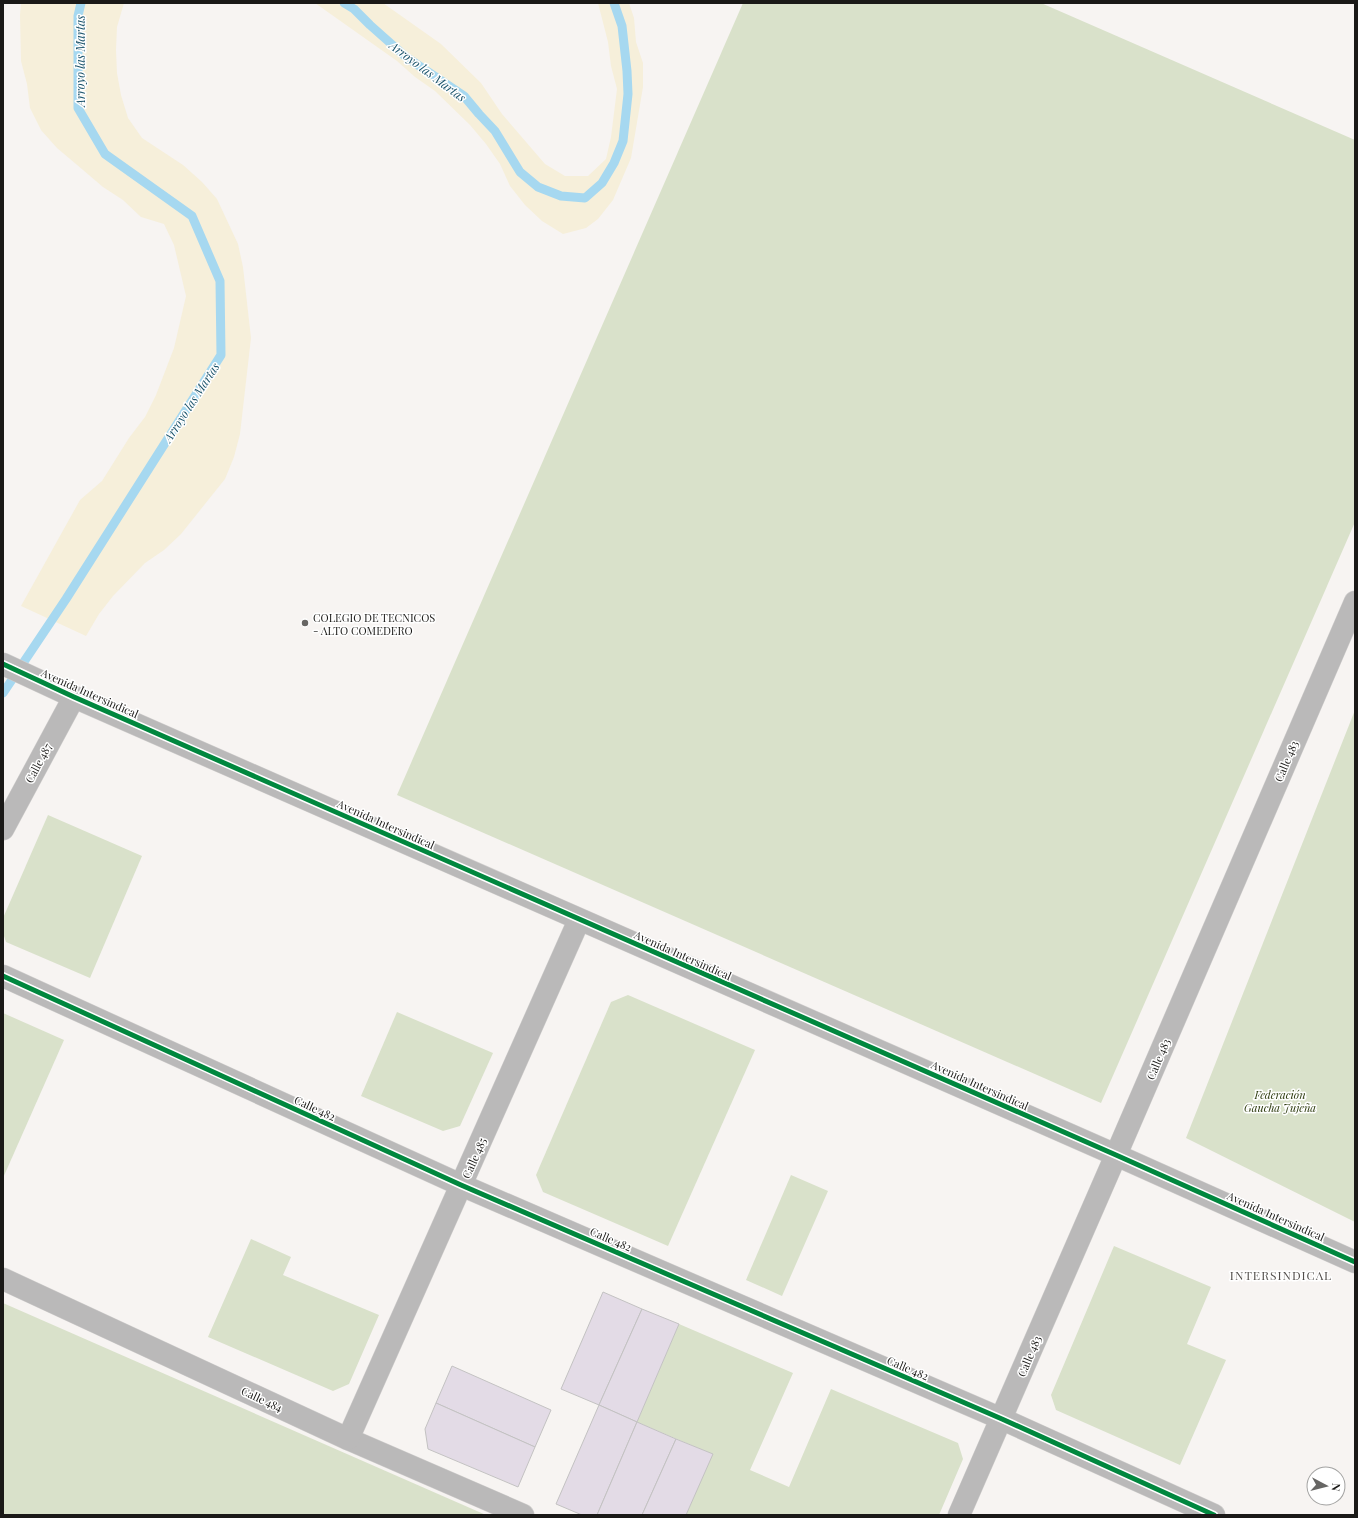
<svg xmlns="http://www.w3.org/2000/svg" width="1358" height="1518" viewBox="0 0 1358 1518" font-family="'Playfair Display',serif">
	<style>
		.green { fill: #d9e1ca }
		.sand { fill: #f6efda }
		.lines { fill: none; stroke-linecap: round; stroke-linejoin: round }
		.stream { stroke: #a6d8f0; stroke-width: 9 }
		.building { fill: #e3dbe6; stroke: #c3c2c2 }
		.minor-casing { stroke: #d3d1d0; stroke-width: 23 }
		.minor { stroke: #bab9b9; stroke-width: 22 }
		.cycleway-casing { stroke: #fff; stroke-width: 8 }
		.cycleway { stroke: #00873e; stroke-width: 5 }
		.poi-dot { fill: #676664; stroke: #fff; stroke-width: 1.5 }
		.labels { text-anchor: middle; dominant-baseline: central; stroke-width: 3; stroke-linejoin: round; paint-order: stroke }
		.poi-label { font-size: 11px; fill: #1a1917; stroke: #fff; text-anchor: start }
		.street-label { font-size: 11px; fill: #1a1917; stroke: #fff }
		.park-label { font-size: 11px; font-style: italic; fill: #2c3a0d; stroke: #fff }
		.water-label { font-size: 12px; font-style: italic; fill: #1a536b; stroke: #fff }
		.neighbourhood-label { font-size: 12px; letter-spacing: 1px; fill: #514d4a; stroke: #fff }
	</style>
	<rect width="100%" height="100%" fill="#f7f4f2"/>
	<g class="green">
		<path d="M743 3H1041L1355 140V522L1101 1103 397 795Z"/>
		<path d="M1355 710V1222L1186 1138Z"/>
		<path d="M48 815 142 856 90 978 6 942 3 933V918Z"/>
		<path d="M628 995 755 1050 668 1246 543 1192 536 1175 611 1002Z"/>
		<path d="M397 1012 493 1053 460 1126 443 1131 361 1096Z"/>
		<path d="M3 1013 64 1040 3 1178Z"/>
		<path d="M791 1175 828 1191 782 1296 746 1280Z"/>
		<path d="M251 1239 291 1257 283 1275 379 1315 349 1384 333 1391 208 1337Z"/>
		<path d="M1114 1246 1211 1287 1187 1344 1226 1360 1180 1465 1056 1410 1051 1395Z"/>
		<path d="M3 1303 486 1515H3Z"/>
		<path d="M679 1324 793 1373 750 1470 789 1487 831 1389 958 1443 963 1459 939 1515H686L712 1454 637 1422Z"/>
	</g>
	<g class="sand">
		<path d="M21 3H124L117 27 116 50 117 73 121 95 128 118 142 138 183 165 202 182 217 199 238 244 243 267 251 338 240 434 234 457 225 479 181 534 164 550 145 563 113 596 99 614 86 636 21 606 80 500 102 481 129 438 145 417 156 395 174 348 186 296 174 245 164 224 141 217 123 200 103 187 76 164 57 148 41 130 30 108 27 84 21 61 20 15Z"/>
		<path d="M315 3H383L441 44 481 83 502 114 545 164 565 176H588L606 159 611 137 617 89 611 66 608 42 598 3H629L634 18 636 42 643 63V87L631 158 613 200 598 219 586 228 563 234 542 221 525 205 510 186 500 164 486 144 470 125 435 91 415 77 397 61Z"/>
	</g>
	<g class="lines">
		<g class="stream">
			<path d="M344 3 354 9 370 25 406 57 464 96 479 114 495 131 520 172 538 187 561 196 585 198 602 183 614 163 623 141 628 94 627 71 622 26 614 3"/>
			<path d="M3 693 66 599 221 355 220 281 192 216 105 154 78 108V16L81 3"/>
		</g>
	</g>
	<g class="building">
		<path d="M603 1292 642 1309 599 1405 561 1389Z"/>
		<path d="M642 1309 679 1324 637 1422 599 1405Z"/>
		<path d="M452 1366 551 1410 535 1447 436 1403Z"/>
		<path d="M436 1403 535 1447 518 1487 428 1449 425 1429Z"/>
		<path d="M599 1405 637 1422 597 1515H582L556 1504Z"/>
		<path d="M637 1422 676 1439 642 1515H597Z"/>
		<path d="M676 1439 713 1454 686 1515H642Z"/>
	</g>
	<g class="lines">
		<g class="minor-casing">
			<g id="minor">
				<path d="M3 664 74 697 1116 1155 1355 1262"/>
				<path d="M3 829 74 697"/>
				<path d="M3 976 461 1185 1002 1419 1214 1515"/>
				<path d="M3 1279 348 1439 523 1515"/>
				<path d="M348 1439 579 920"/>
				<path d="M959 1515 1116 1155 1355 602"/>
			</g>
		</g>
		<use href="#minor" class="minor"/>
		<g class="cycleway-casing">
			<g id="cycleway">
				<path d="M3 664 74 697 1116 1155 1355 1262"/>
				<path d="M3 976 461 1185 1002 1419 1214 1515"/>
			</g>
		</g>
		<use href="#cycleway" class="cycleway"/>
	</g>
	<circle class="poi-dot" cx="305" cy="623" r="4"/>
	<g class="labels">
		<g class="poi-label">
			<text x="313" y="617">COLEGIO DE TECNICOS<tspan x="313" dy="13">- ALTO COMEDERO</tspan></text>
		</g>
		<g class="street-label">
			<text transform="translate(90 693) rotate(24)">Avenida Intersindical</text>
			<text transform="translate(1286 761) rotate(-67)">Calle 483</text>
			<text transform="translate(38 763) rotate(-62)">Calle 487</text>
			<text transform="translate(386 824) rotate(24)">Avenida Intersindical</text>
			<text transform="translate(683 955) rotate(24)">Avenida Intersindical</text>
			<text transform="translate(1158 1059) rotate(-67)">Calle 483</text>
			<text transform="translate(980 1085) rotate(24)">Avenida Intersindical</text>
			<text transform="translate(315 1108) rotate(25)">Calle 482</text>
			<text transform="translate(474 1158) rotate(-66)">Calle 485</text>
			<text transform="translate(1276 1216) rotate(24)">Avenida Intersindical</text>
			<text transform="translate(611 1239) rotate(23)">Calle 482</text>
			<text transform="translate(1029 1356) rotate(-67)">Calle 483</text>
			<text transform="translate(908 1368) rotate(23)">Calle 482</text>
			<text transform="translate(262 1399) rotate(25)">Calle 484</text>
		</g>
		<g class="park-label">
			<text x="1280" y="1094">Federación<tspan x="1280" dy="13">Gaucha Jujeña</tspan></text>
		</g>
		<g class="water-label">
			<text transform="translate(80 61) rotate(-90)">Arroyo las Martas</text>
			<text transform="translate(428 71) rotate(37)">Arroyo las Martas</text>
			<text transform="translate(191 402) rotate(-57)">Arroyo las Martas</text>
		</g>
		<g class="neighbourhood-label">
			<text x="1281" y="1275">INTERSINDICAL</text>
		</g>
	</g>
	<rect width="1358" height="1518" fill="none" stroke="#1a1917" stroke-width="8"/>
	<g transform="translate(1326 1486) rotate(97)"><circle r="19" fill="#ffffff" stroke="#a3a3a2"/>
	<path d="M0-3L7 15L0 10L-7 15Z" fill="#676664"/>
	<text y="-6" font-size="11" font-weight="bold" text-anchor="middle" fill="#1a1917">N</text>
	</g>
</svg>
